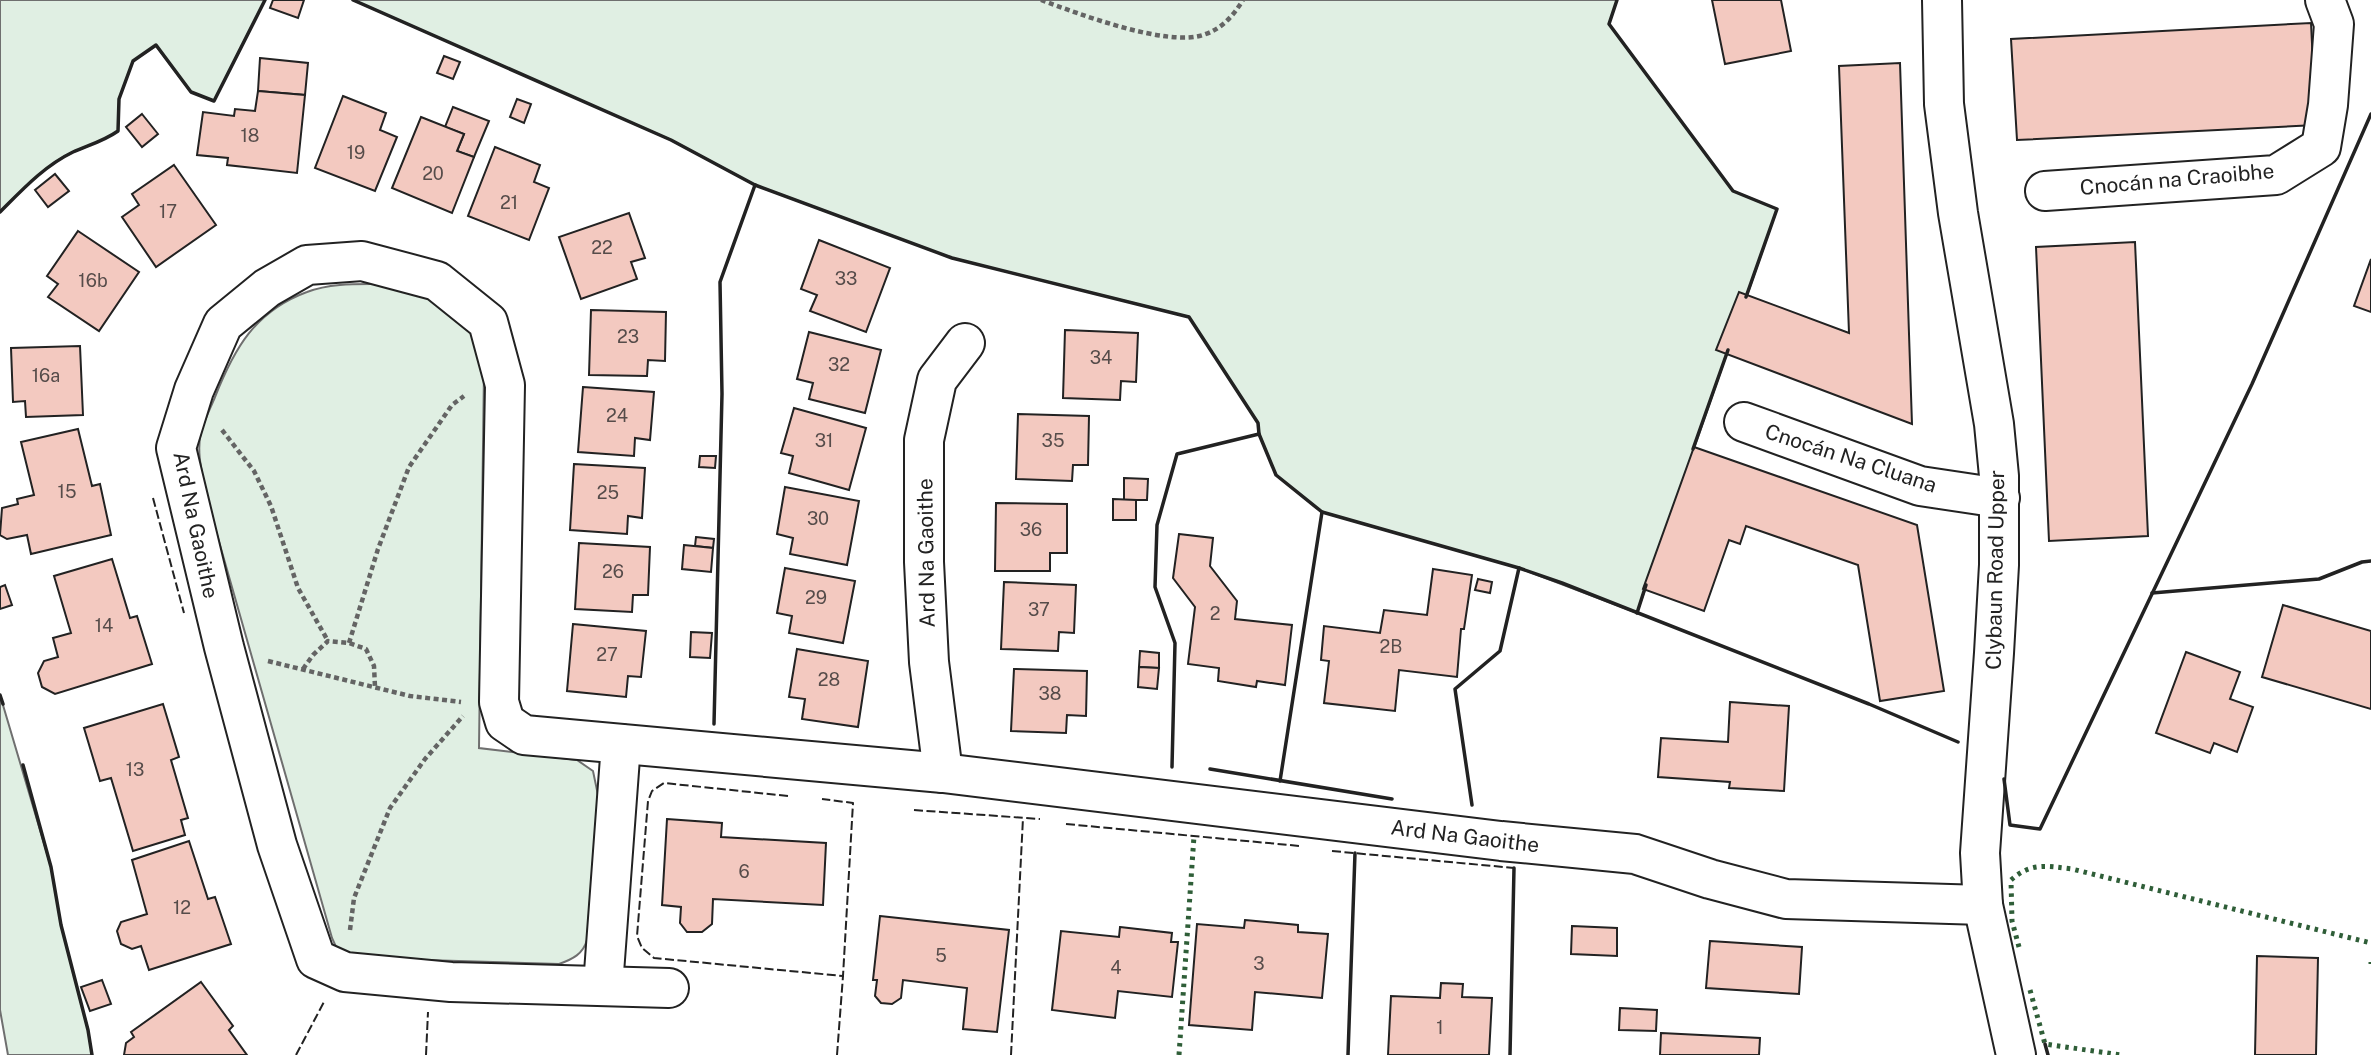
<svg xmlns="http://www.w3.org/2000/svg" width="2371" height="1055" viewBox="0 0 2371 1055" font-family="'Public Sans',sans-serif">
	<style>
		.green { fill: #e0efe3; stroke: #6f6f6f; stroke-width: 2 }
		.building { fill: #f3c9c0; stroke: #222; stroke-width: 2 }
		.lines { fill: none; stroke-linecap: round; stroke-linejoin: round }
		.minor-casing { stroke: #222; stroke-width: 42 }
		.path { stroke: #646464; stroke-width: 4.5; stroke-dasharray: 5 3.5; stroke-linecap: butt }
		.minor { stroke: #fff; stroke-width: 38 }
		.hedge { stroke: #2f5e38; stroke-width: 5; stroke-dasharray: 3.5 5; stroke-linecap: butt }
		.fence { stroke: #222; stroke-width: 2; stroke-dasharray: 9 3.5; stroke-linecap: butt }
		.wall { stroke: #222; stroke-width: 3.5 }
		.labels { text-anchor: middle; dominant-baseline: central; stroke-width: 5; stroke-linejoin: round; paint-order: stroke }
		.number-label { font-size: 18px; fill: #564c4a }
		.street-label { font-size: 21px; fill: #222; stroke: #fff }
	</style>
	<rect width="100%" height="100%" fill="#fff"/>
	<g class="green">
		<path d="M0 0H265L214 101 191 92 156 46 133 61 119 99 118 131C104 141 89 145 73 152 44 166 22 190 0 212Z"/>
		<path d="M353 0H1617L1609 24 1733 191 1777 209 1637 613 1519 568 1322 512 1276 475 1259 434 1258 423 1189 317 952 258 755 185 671 140Z"/>
		<path d="M381 284 395 286 432 300 475 336 484 371 479 748 577 760 593 771 598 795 587 940C583 954 573 959 559 964L356 958 337 949 332 938 206 496C203 476 196 453 201 432 204 421 210 409 215 397 234 349 255 311 307 292 330 283 356 284 381 284Z"/>
		<path d="M0 695 51 867 61 925 88 1030 92 1055H8L0 1010Z"/>
	</g>
	<g class="building">
		<path d="M273 0H304L298 18 270 8Z"/>
		<path d="M1712 0H1781L1791 51 1725 64Z"/>
		<path d="M2311 23 2316 125 2017 140 2011 39Z"/>
		<path d="M444 56 460 62 453 79 437 73Z"/>
		<path d="M260 58 308 63 305 95 258 91Z"/>
		<path d="M1900 63 1912 424 1716 350 1739 292 1849 333 1839 66Z"/>
		<path d="M258 91 305 95 297 173 227 165 228 158 197 155 203 112 234 116 235 109 255 111Z"/>
		<path d="M343 96 386 113 380 130 397 137 375 191 315 168Z"/>
		<path d="M517 99 531 104 524 123 510 117Z"/>
		<path d="M453 107 489 121 474 157 457 151 464 134 445 127Z"/>
		<path d="M142 114 158 134 142 147 126 127Z"/>
		<path d="M421 117 464 134 457 151 474 157 452 213 392 188Z"/>
		<path d="M495 147 540 165 534 182 549 188 529 240 468 216Z"/>
		<path d="M174 165 216 225 156 267 122 217 139 205 132 194Z"/>
		<path d="M55 174 69 191 48 207 35 190Z"/>
		<path d="M629 213 645 258 631 262 637 279 581 299 559 237Z"/>
		<path d="M78 231 139 272 99 331 48 297 58 284 47 276Z"/>
		<path d="M819 240 890 268 866 332 810 311 817 295 801 289Z"/>
		<path d="M2135 242 2148 536 2049 541 2036 247Z"/>
		<path d="M2371 259V312L2354 306Z"/>
		<path d="M591 310 666 312 665 361 648 360 647 376 589 375Z"/>
		<path d="M1065 330 1138 333 1136 382 1121 381 1120 400 1063 398Z"/>
		<path d="M809 332 881 350 865 413 809 399 813 383 797 379Z"/>
		<path d="M80 346 83 415 26 417 25 401 13 402 11 348Z"/>
		<path d="M583 387 654 392 650 440 635 438 634 456 578 452Z"/>
		<path d="M794 408 866 428 849 490 789 473 793 456 781 453Z"/>
		<path d="M1018 414 1089 416 1088 465H1073L1072 481 1016 479Z"/>
		<path d="M78 429 92 486 100 484 111 535 31 554 27 535 7 539 0 535 2 508 18 504 17 499 34 495 21 442Z"/>
		<path d="M1694 447 1917 525 1944 691 1880 701 1858 565 1746 526 1740 544 1729 540 1704 611 1643 589Z"/>
		<path d="M700 456H716L715 468 699 467Z"/>
		<path d="M574 464 645 468 642 518 628 516 627 534 570 530Z"/>
		<path d="M1124 478 1148 479 1147 500H1124Z"/>
		<path d="M785 487 859 501 847 565 790 554 793 538 777 534Z"/>
		<path d="M1113 499 1136 500V520H1113Z"/>
		<path d="M996 503 1067 504V553H1050V571H995Z"/>
		<path d="M1179 534 1213 538 1210 566 1237 601 1235 619 1292 625 1285 685 1257 681 1256 687 1218 681 1219 668 1188 664 1195 607 1173 578Z"/>
		<path d="M696 537 714 539 713 548 695 546Z"/>
		<path d="M579 543 650 547 648 595H633L632 612 575 609Z"/>
		<path d="M684 545 713 548 711 572 682 569Z"/>
		<path d="M112 559 130 618 137 616 152 664 55 694 42 687 38 673 44 661 58 657 53 638 71 633 54 576Z"/>
		<path d="M785 568 855 581 843 643 789 633 792 616 777 613Z"/>
		<path d="M1433 569 1472 575 1464 629H1461L1457 677 1399 670 1395 711 1324 703 1329 661 1321 660 1324 626 1380 633 1384 610 1427 615Z"/>
		<path d="M1478 579 1492 582 1490 593 1475 590Z"/>
		<path d="M1004 582 1076 585 1074 633 1059 632 1058 651 1001 649Z"/>
		<path d="M5 585 12 605 0 609V587Z"/>
		<path d="M2283 605 2371 631V709L2262 677Z"/>
		<path d="M573 624 646 631 641 677 628 676 626 697 567 691Z"/>
		<path d="M691 632 712 633 710 658 690 657Z"/>
		<path d="M797 649 868 661 858 727 802 719 805 699 789 697Z"/>
		<path d="M1140 651 1159 653V668L1139 667Z"/>
		<path d="M2186 652 2240 672 2230 699 2253 707 2237 752 2214 743 2210 753 2156 733Z"/>
		<path d="M1139 667 1159 668 1157 689 1138 687Z"/>
		<path d="M1014 669 1087 671 1086 716 1067 715 1066 733 1011 731Z"/>
		<path d="M1730 702 1789 706 1784 791 1729 788 1730 782 1658 777 1661 738 1728 742Z"/>
		<path d="M163 704 179 757 171 760 188 818 181 820 185 835 133 851 111 778 100 781 84 728Z"/>
		<path d="M667 819 722 823 721 837 826 843 823 905 713 899 712 924 702 932H687L680 923 681 907 662 905Z"/>
		<path d="M189 841 208 899 215 897 231 944 149 970 141 946 132 949 121 944 117 931 121 922 147 914 132 860Z"/>
		<path d="M880 916 1009 930 997 1032 963 1029 967 988 903 980 901 998 892 1004 881 1003 875 996 877 980H873Z"/>
		<path d="M1245 920 1298 925V932L1328 934 1322 998 1255 992 1252 1030 1189 1025 1197 924 1244 928Z"/>
		<path d="M1572 926 1617 928V956L1571 954Z"/>
		<path d="M1120 927 1172 933 1171 942H1178L1172 997 1118 991 1115 1018 1052 1010 1061 931 1119 937Z"/>
		<path d="M1710 941 1802 947 1799 994 1706 988Z"/>
		<path d="M2257 956 2318 958 2316 1055H2255Z"/>
		<path d="M102 980 111 1004 90 1011 81 987Z"/>
		<path d="M201 982 233 1026 229 1030 247 1055H124L126 1043 134 1037 131 1032Z"/>
		<path d="M1441 983 1463 984 1462 997 1492 998 1489 1055H1388L1391 996 1440 998Z"/>
		<path d="M1620 1008 1657 1010 1656 1031 1619 1030Z"/>
		<path d="M1661 1033 1760 1038 1759 1055H1660Z"/>
	</g>
	<g class="lines">
		<g class="minor-casing">
			<g id="minor">
				<path d="M1942 0 1944 104 1958 213 1994 424 1999 476V565L1994 653 1980 853 1983 905 2016 1055"/>
				<path d="M2045 191 2276 175 2321 147 2328 105 2334 24 2325 0"/>
				<path d="M1744 422 1920 486 2000 498"/>
				<path d="M943 773 929 662 924 562V440L937 380 965 343"/>
				<path d="M603 986 621 744"/>
				<path d="M669 988 451 982 345 972 316 959 277 845 224 647 176 448 194 390 223 324 267 288 307 265 362 261 437 281 488 322 505 385 499 702 505 722 524 735 943 773 1501 841 1635 854 1710 879 1786 899 1983 905"/>
			</g>
		</g>
		<g class="path">
			<path d="M1041 0C1079 14 1166 47 1203 35 1222 29 1233 16 1243 0"/>
			<path d="M222 430 254 471 271 506 298 588 328 641"/>
			<path d="M349 643 378 549 409 467 452 405 464 396"/>
			<path d="M268 661 410 696 461 702"/>
			<path d="M303 669 313 655 328 641 349 643 366 649 374 666 375 687"/>
			<path d="M350 930 354 898 390 808 425 759 463 716"/>
		</g>
		<use href="#minor" class="minor"/>
		<g class="hedge">
			<path d="M2019 947 2012 921 2011 880C2031 862 2047 866 2072 869L2371 943"/>
			<path d="M2371 962V964"/>
			<path d="M2030 990 2045 1044 2121 1055"/>
			<path d="M1179 1055 1194 836"/>
		</g>
		<g class="fence">
			<path d="M153 498 184 613"/>
			<path d="M788 796 664 783 652 791 648 801 637 936 642 948 654 958 843 976 853 803 822 799"/>
			<path d="M914 810 1040 819"/>
			<path d="M1066 824 1300 846"/>
			<path d="M1332 851 1514 868"/>
			<path d="M296 1055 325 1000"/>
			<path d="M426 1055 428 1012"/>
			<path d="M837 1055 843 976"/>
			<path d="M1011 1055 1023 818"/>
		</g>
		<g class="wall">
			<path d="M353 0 671 140 755 185 952 258 1189 317 1258 423 1259 434 1276 475 1322 512 1519 568 1562 583 1869 704 1958 742"/>
			<path d="M1617 0 1609 24 1733 191 1777 209 1746 297"/>
			<path d="M0 212C22 190 44 166 73 152 89 145 104 141 118 131L119 99 133 61 156 45 191 92 214 101 265 0"/>
			<path d="M1693 449 1728 350"/>
			<path d="M2152 593 2319 579 2362 562 2371 561"/>
			<path d="M1637 613 1646 585"/>
			<path d="M0 695 3 704"/>
			<path d="M714 724 722 394 720 282 755 185"/>
			<path d="M23 765 51 867 61 925 88 1030 92 1055"/>
			<path d="M1172 767 1175 643 1155 587 1157 525 1177 454 1259 434"/>
			<path d="M1210 769 1392 799"/>
			<path d="M2004 779 2010 825 2040 829 2252 384 2371 114"/>
			<path d="M1280 781 1322 512"/>
			<path d="M1472 805 1455 689 1500 651 1519 568"/>
			<path d="M2045 1044 2048 1055"/>
			<path d="M1348 1055 1355 853"/>
			<path d="M1510 1055 1514 868"/>
		</g>
	</g>
	<g class="labels">
		<g class="number-label">
			<text x="250" y="135">18</text>
			<text x="356" y="152">19</text>
			<text x="433" y="173">20</text>
			<text x="509" y="202">21</text>
			<text x="168" y="211">17</text>
			<text x="602" y="247">22</text>
			<text x="846" y="278">33</text>
			<text x="93" y="280">16b</text>
			<text x="628" y="336">23</text>
			<text x="1101" y="357">34</text>
			<text x="839" y="364">32</text>
			<text x="46" y="375">16a</text>
			<text x="617" y="415">24</text>
			<text x="824" y="440">31</text>
			<text x="1053" y="440">35</text>
			<text x="67" y="491">15</text>
			<text x="608" y="492">25</text>
			<text x="818" y="518">30</text>
			<text x="1031" y="529">36</text>
			<text x="613" y="571">26</text>
			<text x="816" y="597">29</text>
			<text x="1039" y="609">37</text>
			<text x="1215" y="613">2</text>
			<text x="104" y="625">14</text>
			<text x="1391" y="646">2B</text>
			<text x="607" y="654">27</text>
			<text x="829" y="679">28</text>
			<text x="1050" y="693">38</text>
			<text x="135" y="769">13</text>
			<text x="744" y="871">6</text>
			<text x="182" y="907">12</text>
			<text x="941" y="955">5</text>
			<text x="1259" y="963">3</text>
			<text x="1116" y="967">4</text>
			<text x="1440" y="1027">1</text>
		</g>
		<g class="street-label">
			<text transform="translate(2177 179) rotate(-5)">Cnocán na Craoibhe</text>
			<text transform="translate(1851 458) rotate(18)">Cnocán Na Cluana</text>
			<text transform="translate(196 525) rotate(78)">Ard Na Gaoithe</text>
			<text transform="translate(926 553) rotate(-91)">Ard Na Gaoithe</text>
			<text transform="translate(1995 570) rotate(-89)">Clybaun Road Upper</text>
			<text transform="translate(1465 836) rotate(7)">Ard Na Gaoithe</text>
		</g>
	</g>
</svg>
